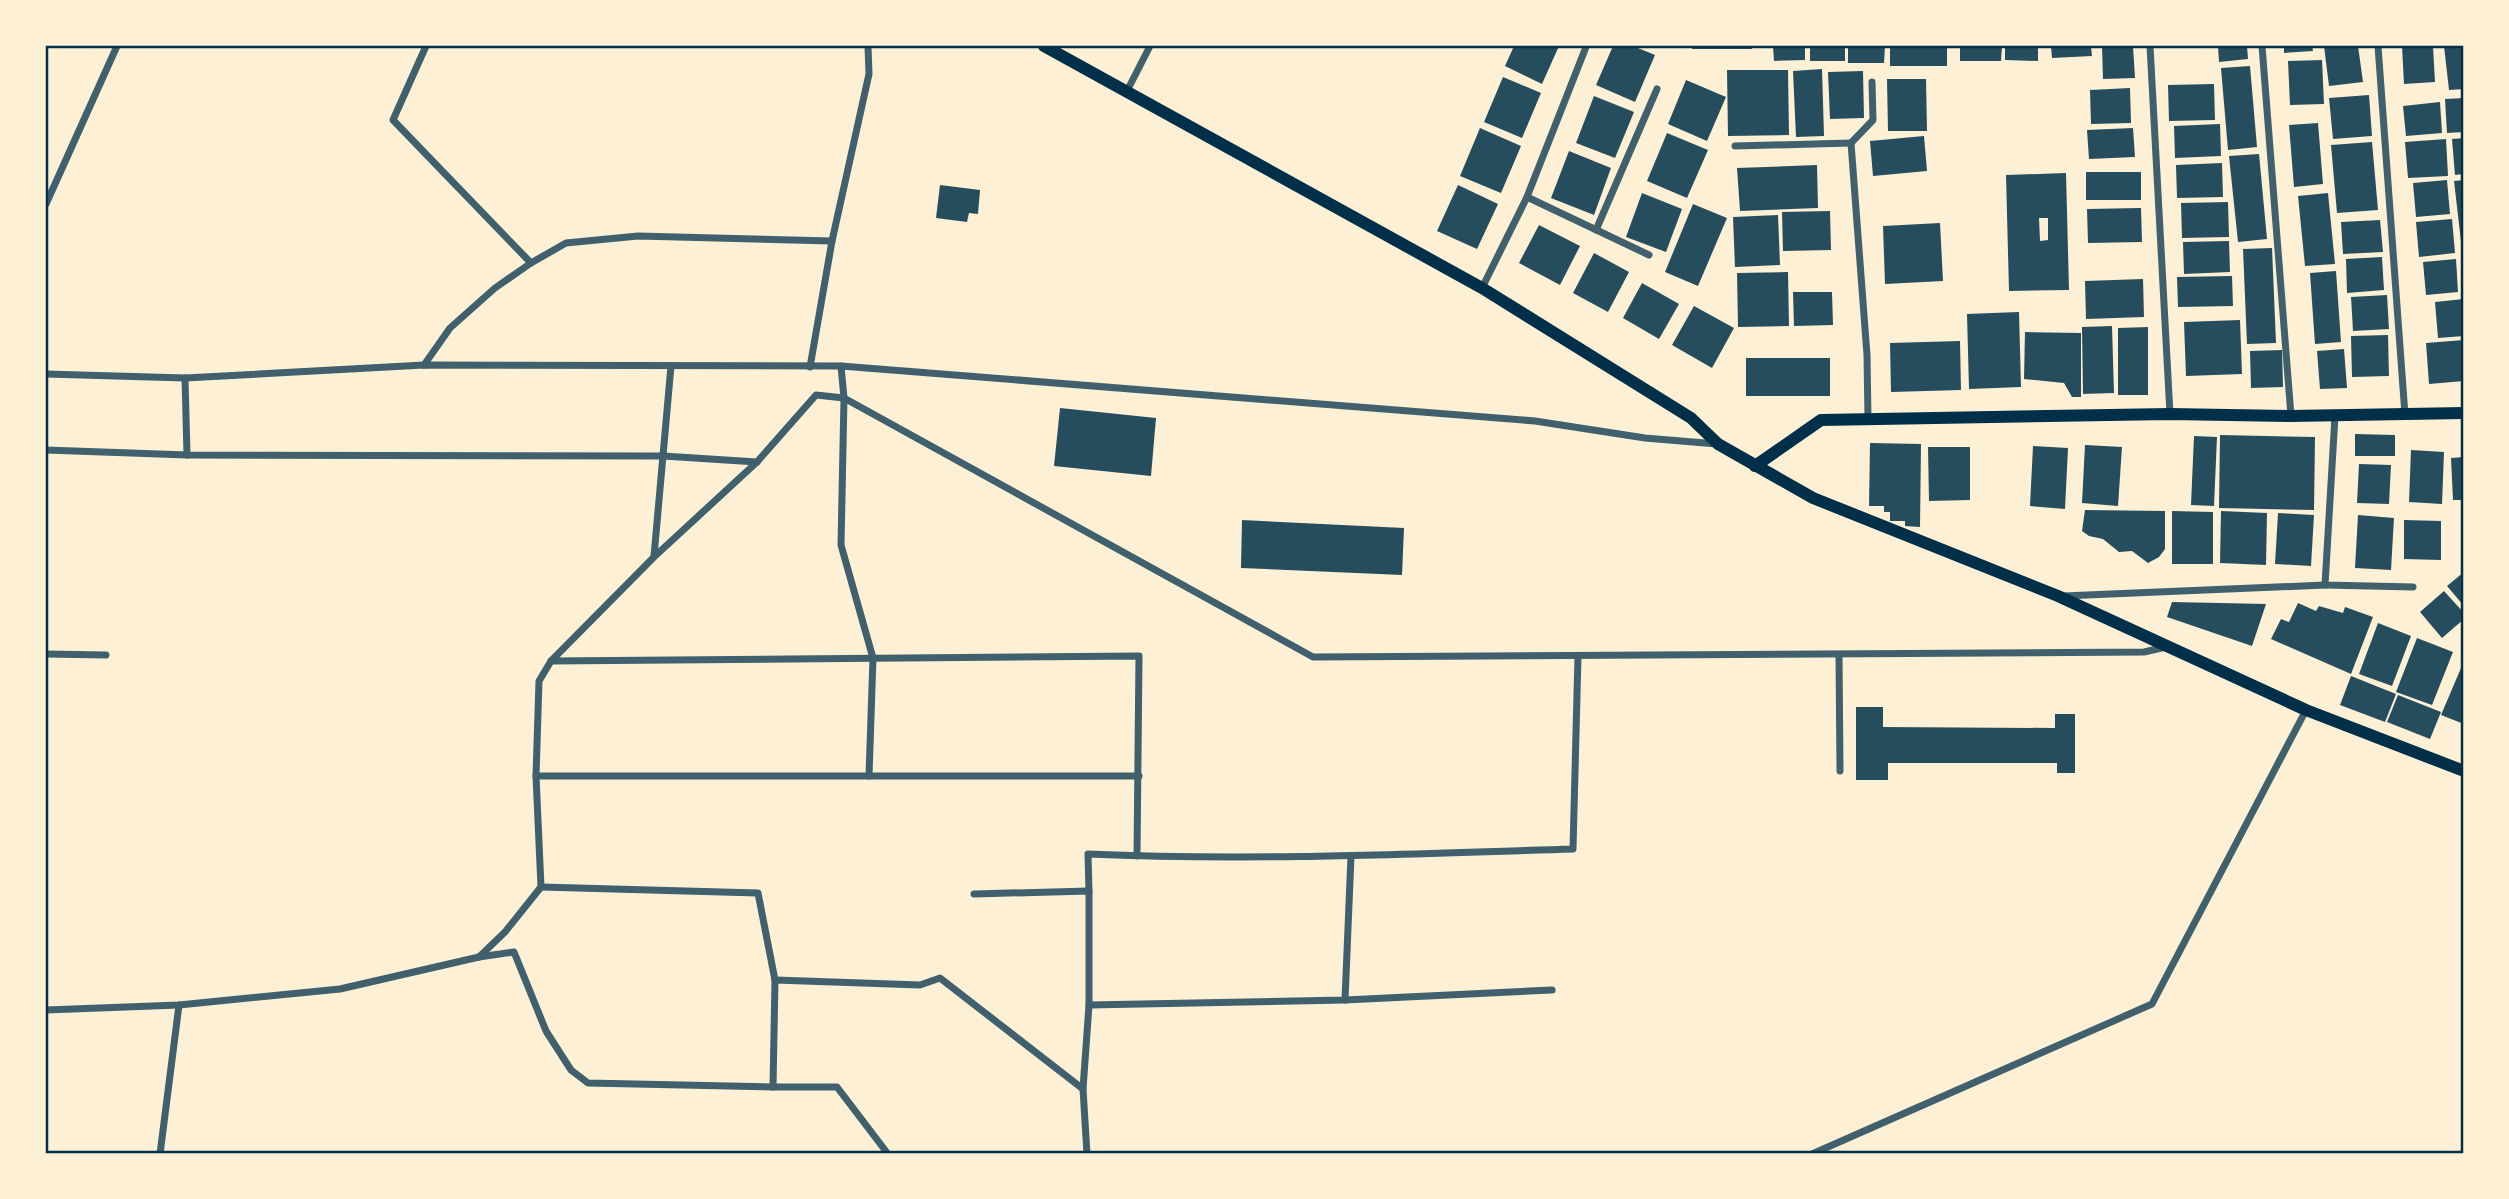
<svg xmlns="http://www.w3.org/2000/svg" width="2509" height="1199" viewBox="0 0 2509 1199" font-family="Jost,sans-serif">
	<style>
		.building { fill: #264d5e; fill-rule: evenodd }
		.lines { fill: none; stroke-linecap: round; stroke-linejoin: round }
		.minor { stroke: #3f606c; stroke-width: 7 }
		.secondary { stroke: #003049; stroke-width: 12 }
		.neatline { fill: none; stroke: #003049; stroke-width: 2.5 }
	</style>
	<rect width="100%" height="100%" fill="#fdf0d5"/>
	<g class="building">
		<path d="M1514 46H1559L1542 84 1505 66Z"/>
		<path d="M1613 46H1633L1655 55 1635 102 1596 85Z"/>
		<rect x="1692" y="46" width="60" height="3"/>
		<path d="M1773 46H1805V60L1774 61Z"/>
		<rect x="1810" y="46" width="35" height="15"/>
		<path d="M1848 46H1885L1884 63H1848Z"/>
		<rect x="1890" y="46" width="57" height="20"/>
		<path d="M1960 46H2002L2001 61H1960Z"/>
		<path d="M2005 46H2038V61L2005 60Z"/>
		<path d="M2051 46H2091L2092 56 2052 58Z"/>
		<path d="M2102 46H2133L2135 78 2103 79Z"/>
		<path d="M2218 46H2247L2248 59 2219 62Z"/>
		<path d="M2284 46H2312L2313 51 2284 53Z"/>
		<path d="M2324 46H2358L2363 82 2329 86Z"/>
		<path d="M2402 46H2433L2435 82 2404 84Z"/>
		<path d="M2444 46H2464V89L2449 90Z"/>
		<path d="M2322 60 2324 104 2290 105 2288 61Z"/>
		<path d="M2250 66 2257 147 2228 150 2221 68Z"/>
		<path d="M1822 69 1824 136 1796 137 1793 71Z"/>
		<path d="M1727 70H1788L1789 135 1728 136Z"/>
		<path d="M1863 71 1864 118 1830 119 1828 72Z"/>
		<path d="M1503 77 1541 93 1522 138 1484 122Z"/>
		<path d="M1887 79H1926L1927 131H1888Z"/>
		<path d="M1686 80 1726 97 1707 141 1668 124Z"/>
		<path d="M2214 84 2215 120 2169 121 2168 85Z"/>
		<path d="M2130 88 2131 123 2091 124 2090 90Z"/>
		<path d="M2369 95 2372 136 2333 139 2329 98Z"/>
		<path d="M1594 96 1634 112 1615 158 1576 143Z"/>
		<path d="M2464 98V132L2447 133 2445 99Z"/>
		<path d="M2440 102 2442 133 2406 136 2403 106Z"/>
		<path d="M2318 123 2323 184 2294 187 2289 125Z"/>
		<path d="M2220 124 2221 156 2175 158 2174 126Z"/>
		<path d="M1480 128 1521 146 1501 193 1460 176Z"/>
		<path d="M2133 128 2135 157 2089 159 2087 130Z"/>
		<path d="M1667 133 1708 150 1687 198 1647 181Z"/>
		<path d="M1924 136 1927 171 1873 176 1870 141Z"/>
		<path d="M2464 138V174L2455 175 2452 139Z"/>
		<path d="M2446 139 2448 176 2408 178 2405 142Z"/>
		<path d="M2372 142 2378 210 2337 213 2331 145Z"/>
		<path d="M1569 151 1611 168 1594 215 1551 198Z"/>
		<path d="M2259 154 2267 239 2238 242 2229 156Z"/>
		<path d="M2222 163 2223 197 2177 198 2176 165Z"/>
		<path d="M1817 165 1818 208 1740 211 1737 168Z"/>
		<rect x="2086" y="172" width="55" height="28"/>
		<path d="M2066 173 2069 290 2009 291 2006 175ZM2039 218H2048V240L2040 241Z"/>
		<path d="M2447 180 2450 214 2416 217 2413 183Z"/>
		<path d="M2464 180V250H2462L2454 181Z"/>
		<path d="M940 185 980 190 978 214 969 213 967 222 936 218Z"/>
		<path d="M1458 185 1498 204 1477 249 1437 231Z"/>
		<path d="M1642 193 1682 209 1666 252 1626 237Z"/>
		<path d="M2328 193 2335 264 2305 266 2298 196Z"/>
		<path d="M2228 202 2229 237 2182 238 2181 203Z"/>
		<path d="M1693 204 1727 218 1698 286 1665 272Z"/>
		<path d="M2141 208 2142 242 2088 243 2087 209Z"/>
		<path d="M1830 211 1831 250 1783 251 1782 212Z"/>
		<path d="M1778 215 1780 265 1735 267 1733 217Z"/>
		<path d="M2452 219 2455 253 2419 257 2416 222Z"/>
		<path d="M2380 220 2383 252 2343 254 2341 222Z"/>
		<path d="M1940 223 1943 281 1885 284 1883 226Z"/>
		<path d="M1539 225 1580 246 1560 285 1519 263Z"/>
		<path d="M2229 241 2230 272 2184 274 2183 242Z"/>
		<path d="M2272 248 2276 343 2247 344 2243 249Z"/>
		<path d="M1594 253 1629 272 1608 312 1573 293Z"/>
		<path d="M2382 257 2384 290 2347 293 2346 259Z"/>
		<path d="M2456 259 2458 292 2426 295 2423 262Z"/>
		<path d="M2336 271 2341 342 2315 344 2310 273Z"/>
		<path d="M1788 272 1789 326 1738 327 1737 273Z"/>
		<path d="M2232 276 2233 306 2178 307 2177 277Z"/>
		<path d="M2143 279 2144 317 2086 319 2085 281Z"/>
		<path d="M1642 283 1679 304 1659 339 1623 318Z"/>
		<path d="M1793 292H1832L1833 325 1794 326Z"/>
		<path d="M2387 295 2389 329 2353 331 2351 297Z"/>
		<path d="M2464 299V336L2438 338 2435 302Z"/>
		<path d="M1694 306 1734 328 1712 368 1672 345Z"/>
		<path d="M2019 312 2021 387 1969 389 1967 314Z"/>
		<path d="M2240 320 2242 374 2186 376 2184 322Z"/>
		<path d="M2112 326 2114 393 2083 394 2082 327Z"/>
		<path d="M2148 327V395H2118V328Z"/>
		<path d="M2025 332 2081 333V397H2072L2064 383 2024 379Z"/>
		<path d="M2388 335 2389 376 2352 377 2351 336Z"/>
		<path d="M2464 340V381L2429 384 2426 343Z"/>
		<path d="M1960 341 1961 390 1891 392 1890 343Z"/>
		<path d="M2344 349 2347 388 2320 389 2317 351Z"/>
		<path d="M2282 350 2283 387 2251 388 2250 351Z"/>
		<rect x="1746" y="358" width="84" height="38"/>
		<path d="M1060 408 1156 418 1151 476 1054 466Z"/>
		<path d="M2355 434 2395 435V456H2355Z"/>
		<path d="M2220 435 2315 437 2314 510 2219 508Z"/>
		<path d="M2194 436 2217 437 2214 506 2191 505Z"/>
		<path d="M1870 443 1921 444 1920 527 1905 526V521H1890V512H1884V506H1869Z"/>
		<path d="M2085 445 2122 447 2118 506 2082 503Z"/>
		<path d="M2033 446 2068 448 2065 509 2030 506Z"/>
		<path d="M1928 447H1970V500L1929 501Z"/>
		<path d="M2411 450 2444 452 2442 504 2409 502Z"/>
		<path d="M2464 457V500H2453L2451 458Z"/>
		<path d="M2359 464 2391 465 2389 504 2357 503Z"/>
		<path d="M2085 510 2165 511V549L2159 557 2148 563 2132 551 2119 552 2103 539 2089 536 2082 531Z"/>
		<path d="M2172 511 2213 512V564H2172Z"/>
		<path d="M2221 511 2267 513 2266 565 2220 563Z"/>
		<path d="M2278 513 2314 515 2311 566 2275 564Z"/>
		<path d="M2358 515 2394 518 2391 570 2355 568Z"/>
		<path d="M1242 520 1404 528 1402 575 1241 568Z"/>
		<path d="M2404 520 2441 521V560L2404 559Z"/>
		<path d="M2464 572V606L2447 586Z"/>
		<path d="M2444 591 2464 613V619L2442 638 2420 612Z"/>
		<path d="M2172 602 2266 604 2252 646 2167 617Z"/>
		<path d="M2298 603 2316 611 2319 606 2343 613 2345 607 2373 617 2351 674 2271 639 2281 619 2289 622Z"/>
		<path d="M2378 623 2411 636 2392 686 2359 674Z"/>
		<path d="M2417 638 2453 652 2432 705 2396 692Z"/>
		<path d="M2464 661V724L2441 715Z"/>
		<path d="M2351 676 2396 694 2385 722 2340 705Z"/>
		<path d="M2398 695 2441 712 2430 739 2387 722Z"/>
		<path d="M1856 707H1883V727L2055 728V714H2075V773H2057V763H1888V780H1856Z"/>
	</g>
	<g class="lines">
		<g class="minor">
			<path d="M426 46 393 120 531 263"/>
			<path d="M2150 46 2170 414"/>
			<path d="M2262 46 2291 416"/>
			<path d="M2378 46 2405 415"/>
			<path d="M1127 91 1150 46"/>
			<path d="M1735 146 1851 143"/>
			<path d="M1527 197 1649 255"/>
			<path d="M46 204 117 46"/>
			<path d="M1596 230 1657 89"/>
			<path d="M832 241 869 74 868 46"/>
			<path d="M1482 288 1527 197 1586 47"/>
			<path d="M424 365 450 328 495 288 531 263 566 243 638 236 832 241 810 367"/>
			<path d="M46 374 185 378 424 365 841 366 1535 421 1645 438 1717 444"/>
			<path d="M185 378 187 455"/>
			<path d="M2335 416 2325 585 2413 587"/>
			<path d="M1868 419 1867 355 1851 143 1873 120 1872 82"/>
			<path d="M46 450 187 455 663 456 757 462"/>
			<path d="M654 556 671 366"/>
			<path d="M2063 596 2325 585"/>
			<path d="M46 654 106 655"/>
			<path d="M1839 655 1840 771"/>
			<path d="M551 661 1139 656 1137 856"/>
			<path d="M536 776H1139"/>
			<path d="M869 776 873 658 841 545 844 398 1313 657 2144 652 2166 647"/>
			<path d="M541 887 758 893 775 980"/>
			<path d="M1089 891 1088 854C1249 861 1411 854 1573 849L1578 656"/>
			<path d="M974 894 1089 891V1005L1083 1089"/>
			<path d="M479 957 505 932 541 887 536 776 539 681 551 661 654 557 757 462 816 395 844 398 841 366"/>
			<path d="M1345 1000 1351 856"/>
			<path d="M1089 1005 1345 1000 1552 990"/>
			<path d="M46 1010 179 1005 340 989 479 957 514 952 546 1031 571 1070 588 1083 773 1087"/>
			<path d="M160 1154 179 1005"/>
			<path d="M888 1154 837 1087H773L775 980 920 985 940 978 1083 1089 1087 1154"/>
			<path d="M1812 1154 2152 1004 2306 710"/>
		</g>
		<g class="secondary">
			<path d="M1044 46 1482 288 1691 418 1718 444 1813 498 2058 596 2306 710 2464 771"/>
			<path d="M1755 466 1821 420 2170 414 2291 416 2464 413"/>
		</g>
	</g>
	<rect width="2509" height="1199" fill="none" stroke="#fdf0d5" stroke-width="94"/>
	<rect x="47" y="47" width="2415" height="1105" class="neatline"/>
</svg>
